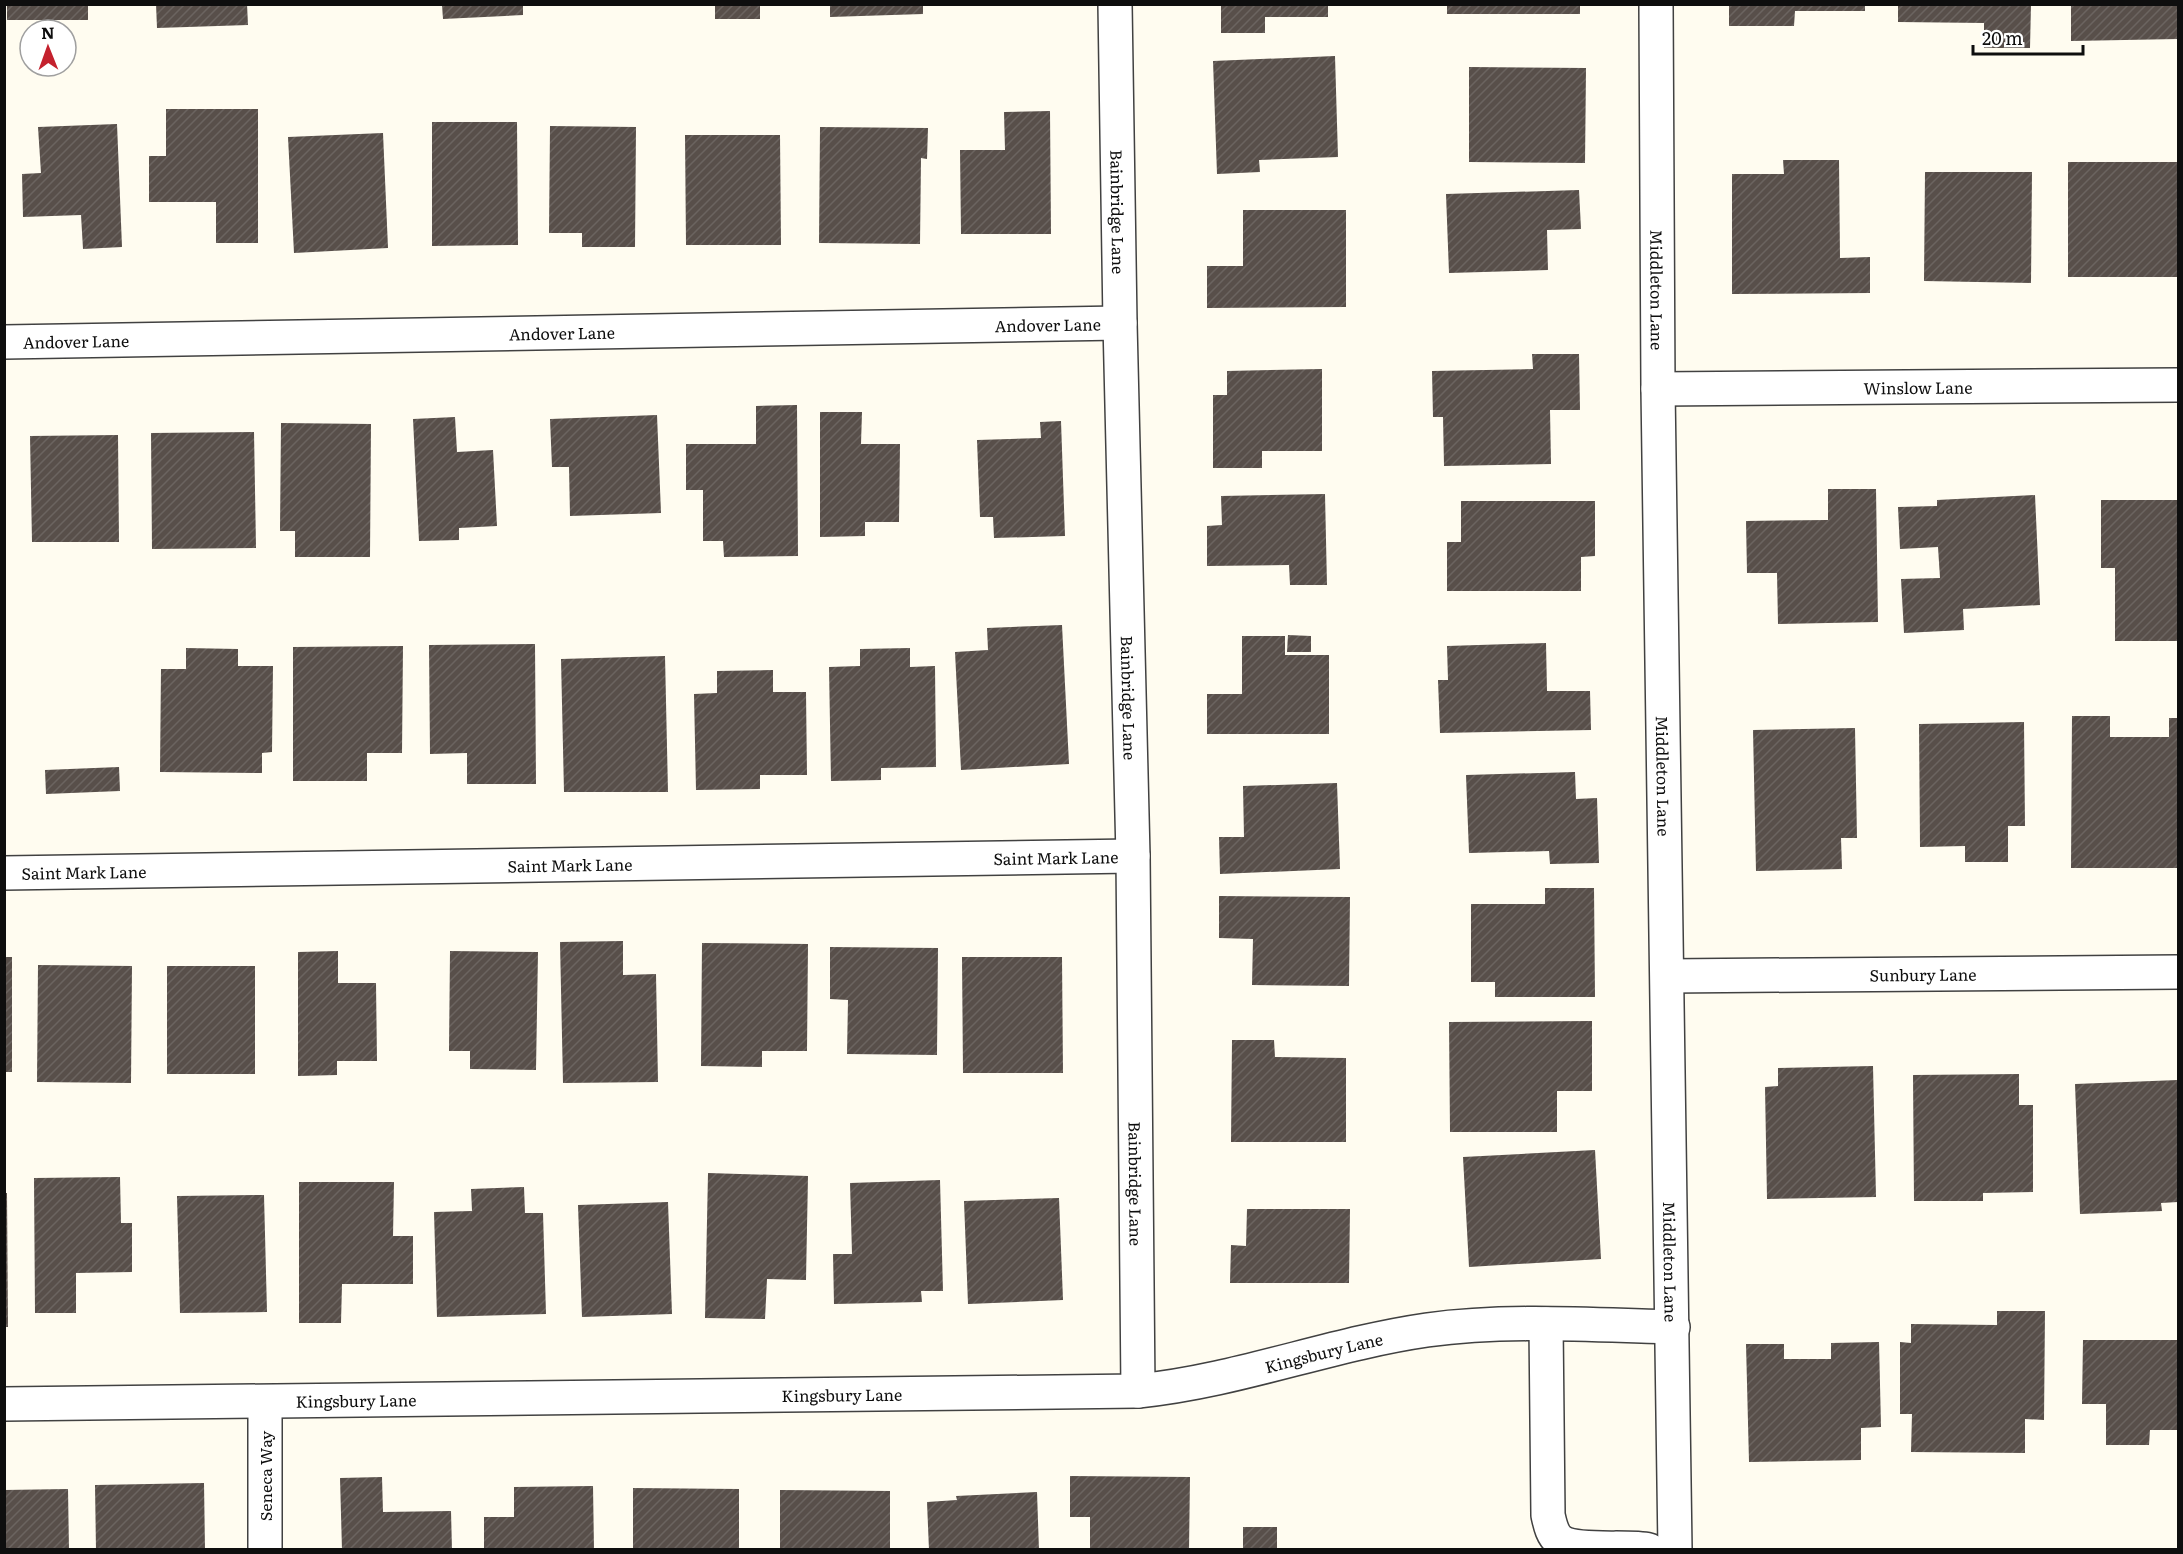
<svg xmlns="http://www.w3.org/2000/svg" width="2183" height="1554" viewBox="0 0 2183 1554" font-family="Literata,serif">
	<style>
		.building { fill: url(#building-hatch) }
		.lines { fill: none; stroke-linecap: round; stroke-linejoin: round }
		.minor-casing { stroke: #414141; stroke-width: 36 }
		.minor { stroke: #fff; stroke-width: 33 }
		.labels { text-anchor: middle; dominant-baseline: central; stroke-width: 6; stroke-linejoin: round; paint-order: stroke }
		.street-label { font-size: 16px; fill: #0e0e0e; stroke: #fff }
	</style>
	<defs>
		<pattern id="building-hatch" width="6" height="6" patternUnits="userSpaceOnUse" patternTransform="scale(1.5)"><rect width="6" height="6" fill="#584f4a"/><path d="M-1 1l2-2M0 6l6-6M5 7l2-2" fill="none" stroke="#6b6460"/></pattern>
	</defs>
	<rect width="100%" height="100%" fill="#fffcf0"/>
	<g class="building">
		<path d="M156 4H247L248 25 157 28Z"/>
		<rect x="715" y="4" width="45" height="15"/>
		<path d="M830 4H923V14L830 17Z"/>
		<path d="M1221 4H1328V17H1265V33H1221Z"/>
		<rect x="1447" y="4" width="133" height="10"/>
		<path d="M1729 4H1865V11H1795L1794 26H1729Z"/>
		<path d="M1898 4H2031L2030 48H1984V23L1898 22Z"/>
		<path d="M2071 4H2178V39L2071 41Z"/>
		<rect x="7" y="5" width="81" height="15"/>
		<path d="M442 5H523V15L443 19Z"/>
		<path d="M1335 56 1338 157 1259 160 1260 172 1217 174 1213 61Z"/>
		<path d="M1469 67 1586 68 1585 163 1469 162Z"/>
		<path d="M166 109H258V243H216V202H149V156H166Z"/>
		<path d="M1050 111 1051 234H961L960 150H1005L1004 112Z"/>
		<path d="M432 122H517L518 245 432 246Z"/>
		<path d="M117 124 122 247 83 249 81 215 23 217 22 174 41 173 38 127Z"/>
		<path d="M550 126 636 127 635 247H582V233H549Z"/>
		<path d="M820 127 928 128 927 159 921 158 920 244 819 243Z"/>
		<path d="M383 133 388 248 294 253 288 137Z"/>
		<path d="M685 135H780L781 245H686Z"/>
		<path d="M1783 160H1839L1840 258 1870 257V293L1732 294V174H1784Z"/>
		<rect x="2068" y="162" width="110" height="115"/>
		<path d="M1925 172H2032L2031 283 1924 281Z"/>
		<path d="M1579 190 1581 229 1547 230 1548 270 1449 273 1446 194Z"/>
		<path d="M1243 210H1346V307L1207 308V266H1243Z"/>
		<path d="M1532 354H1579L1580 410H1550L1551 464 1444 466 1443 417H1433L1432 371 1533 369Z"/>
		<path d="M1322 369V451H1262V468H1213V395H1227V371Z"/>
		<path d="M797 405 798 556 724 557 723 541H703V490H686V444H756V406Z"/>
		<path d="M820 412H862L861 444H900L899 522H865V536L820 537Z"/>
		<path d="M657 415 661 513 570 516 569 467H552L550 419Z"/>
		<path d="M455 417 457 452 493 450 497 526 459 528V540L419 541 413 419Z"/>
		<path d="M1061 421 1065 536 994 538 993 517H980L977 440 1041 438 1040 422Z"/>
		<path d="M281 423 371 424 370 557H295V531H280Z"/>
		<path d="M254 432 256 548 152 549 151 433Z"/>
		<path d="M118 435 119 542H32L30 436Z"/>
		<path d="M1828 489H1876L1878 622 1778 624 1777 573H1747L1746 521 1828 520Z"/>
		<path d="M1325 494 1327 585H1290L1289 565 1207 566V526L1222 525 1221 496Z"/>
		<path d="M2035 495 2040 605 1963 609 1964 630 1904 633 1901 579 1940 578 1938 547 1900 549 1898 507 1937 506V500Z"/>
		<path d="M2101 500H2178V641H2115V568H2101Z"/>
		<path d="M1461 501H1595V556L1581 557V591H1447V542H1461Z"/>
		<path d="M1062 625 1069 764 961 770 955 652 988 650 987 628Z"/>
		<path d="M1288 635 1311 636V652H1287Z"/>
		<path d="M1242 636H1285V655H1329V734H1207V694H1242Z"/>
		<path d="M1546 643 1547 691H1590L1591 730 1440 733 1438 680H1448L1447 646Z"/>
		<path d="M535 644 536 784H467V753L430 754 429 645Z"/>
		<path d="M403 646 402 753H367V781H293V647Z"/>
		<path d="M186 648 238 649V666H273L272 752 262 753V773L160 772 161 669H186Z"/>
		<path d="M910 648V667L935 666 936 767 881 768V780L831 781 829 667 860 666V649Z"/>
		<path d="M665 656 668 792H564L561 659Z"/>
		<path d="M773 670V692H806L807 775H760V789L696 790 694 694 717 693V671Z"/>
		<path d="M2072 716H2110V737H2169V718H2178V868H2071Z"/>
		<path d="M2024 722 2025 826H2008V862H1965V846L1920 847 1919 724Z"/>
		<path d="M1855 728 1857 838H1841L1842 869 1756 871 1753 730Z"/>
		<path d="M119 767 120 791 46 794 45 770Z"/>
		<path d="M1575 772 1576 799 1597 798 1599 863 1550 864 1549 851 1469 853 1466 775Z"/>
		<path d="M1337 783 1340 869 1220 874 1219 837H1244L1243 786Z"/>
		<path d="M1545 888H1594L1595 997H1495V982H1471V904H1545Z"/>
		<path d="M1219 896 1350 897 1349 986 1252 985 1253 939 1219 938Z"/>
		<path d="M623 941V975L656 974 658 1082 563 1083 560 942Z"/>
		<path d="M702 943 808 944 807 1051H762V1067L701 1066Z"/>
		<path d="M830 947 938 948 937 1055 847 1054 848 1000 830 999Z"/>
		<path d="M338 951V983H376L377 1061H337V1075L298 1076V952Z"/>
		<path d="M450 951 538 952 536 1070 470 1069V1051H449Z"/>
		<rect x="4" y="957" width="8" height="115"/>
		<path d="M962 957H1062L1063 1073H963Z"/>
		<path d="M38 965 132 966 131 1083 37 1082Z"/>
		<rect x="167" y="966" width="88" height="108"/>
		<path d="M1592 1021V1091H1557V1132H1450L1449 1022Z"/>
		<path d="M1232 1040H1274L1275 1057 1346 1058V1142H1231Z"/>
		<path d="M1873 1066 1876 1197 1767 1199 1765 1087 1778 1086V1068Z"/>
		<path d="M2019 1074V1105H2033V1192L1983 1193V1201H1914L1913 1075Z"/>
		<path d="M2178 1080V1202L2161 1203 2162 1211 2080 1214 2075 1084Z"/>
		<path d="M1595 1150 1601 1259 1469 1267 1463 1157Z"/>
		<path d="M708 1173 808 1176 806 1280 767 1279 765 1319 705 1318Z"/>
		<path d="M120 1177 121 1223H132V1272L76 1273V1313H35L34 1178Z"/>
		<path d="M940 1180 943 1291H921L922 1302 834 1304 833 1254H852L850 1183Z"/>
		<path d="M299 1182H394L393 1236H413V1284H342L341 1323H299Z"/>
		<path d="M524 1187 525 1213H543L546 1314 437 1317 434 1212 472 1211 471 1189Z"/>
		<path d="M4 1193H7L8 1327H4Z"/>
		<path d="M264 1195 267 1312 180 1313 177 1196Z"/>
		<path d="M1059 1198 1063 1300 968 1304 964 1201Z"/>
		<path d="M668 1202 672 1314 582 1317 578 1205Z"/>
		<path d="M1247 1209H1350L1349 1283H1230L1231 1245 1246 1246Z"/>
		<path d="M1997 1311H2045L2044 1420 2025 1419V1453L1911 1452 1912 1414H1900V1342L1911 1343V1324L1997 1325Z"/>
		<path d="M2083 1340H2178V1430H2150L2149 1445H2106V1404H2082Z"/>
		<path d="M1879 1342 1881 1427 1861 1428V1460L1749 1462 1746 1344H1784V1359H1831V1343Z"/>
		<path d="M1070 1476 1190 1477 1189 1550H1090V1517H1070Z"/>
		<path d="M382 1477 383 1512 451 1511 452 1550H342L340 1478Z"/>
		<path d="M204 1483 205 1550H96L95 1485Z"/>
		<path d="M593 1486 594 1550H484V1517H514V1487Z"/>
		<path d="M633 1488 739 1489V1550H633Z"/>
		<path d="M68 1489 69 1550H4V1490Z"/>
		<path d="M780 1490 890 1491V1550H780Z"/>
		<path d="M1037 1492 1039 1550H929L927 1502 957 1500 956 1496Z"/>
		<rect x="1243" y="1527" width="34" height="23"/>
	</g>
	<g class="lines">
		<g class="minor-casing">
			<g id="minor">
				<path id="s1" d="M1115 4 1120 323 1133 856 1138 1391"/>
				<path id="s2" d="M1656 4 1658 389 1675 1550"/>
				<path id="s3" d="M4 342 1120 323"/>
				<path id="s4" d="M1658 389 2178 385"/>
				<path id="s5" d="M4 873 1133 856"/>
				<path id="s6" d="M1668 976 2178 972"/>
				<path d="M1546 1324 1548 1515C1550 1524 1552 1535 1560 1541 1577 1553 1627 1545 1649 1550"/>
				<path id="s7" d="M4 1404 1138 1391C1237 1381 1330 1344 1427 1330 1508 1319 1592 1325 1673 1327"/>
				<path d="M265 1550V1402"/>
			</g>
		</g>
		<use href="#minor" class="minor"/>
	</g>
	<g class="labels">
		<g class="street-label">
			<text stroke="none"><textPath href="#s1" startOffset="208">Bainbridge Lane</textPath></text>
			<text stroke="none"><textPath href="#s2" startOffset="286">Middleton Lane</textPath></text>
			<text stroke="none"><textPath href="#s3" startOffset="1044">Andover Lane</textPath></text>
			<text stroke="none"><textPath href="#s3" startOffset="558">Andover Lane</textPath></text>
			<text stroke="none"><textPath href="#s3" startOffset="72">Andover Lane</textPath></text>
			<text stroke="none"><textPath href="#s4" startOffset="260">Winslow Lane</textPath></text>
			<text stroke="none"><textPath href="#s1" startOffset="694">Bainbridge Lane</textPath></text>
			<text stroke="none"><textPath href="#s2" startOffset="772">Middleton Lane</textPath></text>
			<text stroke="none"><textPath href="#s5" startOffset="1052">Saint Mark Lane</textPath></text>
			<text stroke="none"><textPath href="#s5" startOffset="566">Saint Mark Lane</textPath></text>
			<text stroke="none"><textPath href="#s5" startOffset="80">Saint Mark Lane</textPath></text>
			<text stroke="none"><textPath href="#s6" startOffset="255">Sunbury Lane</textPath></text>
			<text stroke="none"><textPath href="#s1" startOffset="1180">Bainbridge Lane</textPath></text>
			<text stroke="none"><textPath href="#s2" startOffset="1258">Middleton Lane</textPath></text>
			<text stroke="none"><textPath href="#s7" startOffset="1324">Kingsbury Lane</textPath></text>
			<text stroke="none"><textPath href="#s7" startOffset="838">Kingsbury Lane</textPath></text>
			<text stroke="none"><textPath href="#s7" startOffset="352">Kingsbury Lane</textPath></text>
			<text transform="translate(265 1476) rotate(-90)">Seneca Way</text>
		</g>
	</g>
	<rect width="2183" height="1554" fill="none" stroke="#0e0e0e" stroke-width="12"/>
	<g transform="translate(48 48) rotate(359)"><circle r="28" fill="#ffffff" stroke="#9f9f9f" stroke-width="1.5"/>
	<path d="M0-4.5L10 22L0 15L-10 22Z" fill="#c4212d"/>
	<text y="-9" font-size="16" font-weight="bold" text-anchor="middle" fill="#0e0e0e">N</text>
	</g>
	<path d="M1973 45v9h110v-9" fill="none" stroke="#0e0e0e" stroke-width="3"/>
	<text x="1982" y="45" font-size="18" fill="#0e0e0e" stroke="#ffffff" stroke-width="4.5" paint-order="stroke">20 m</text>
</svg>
